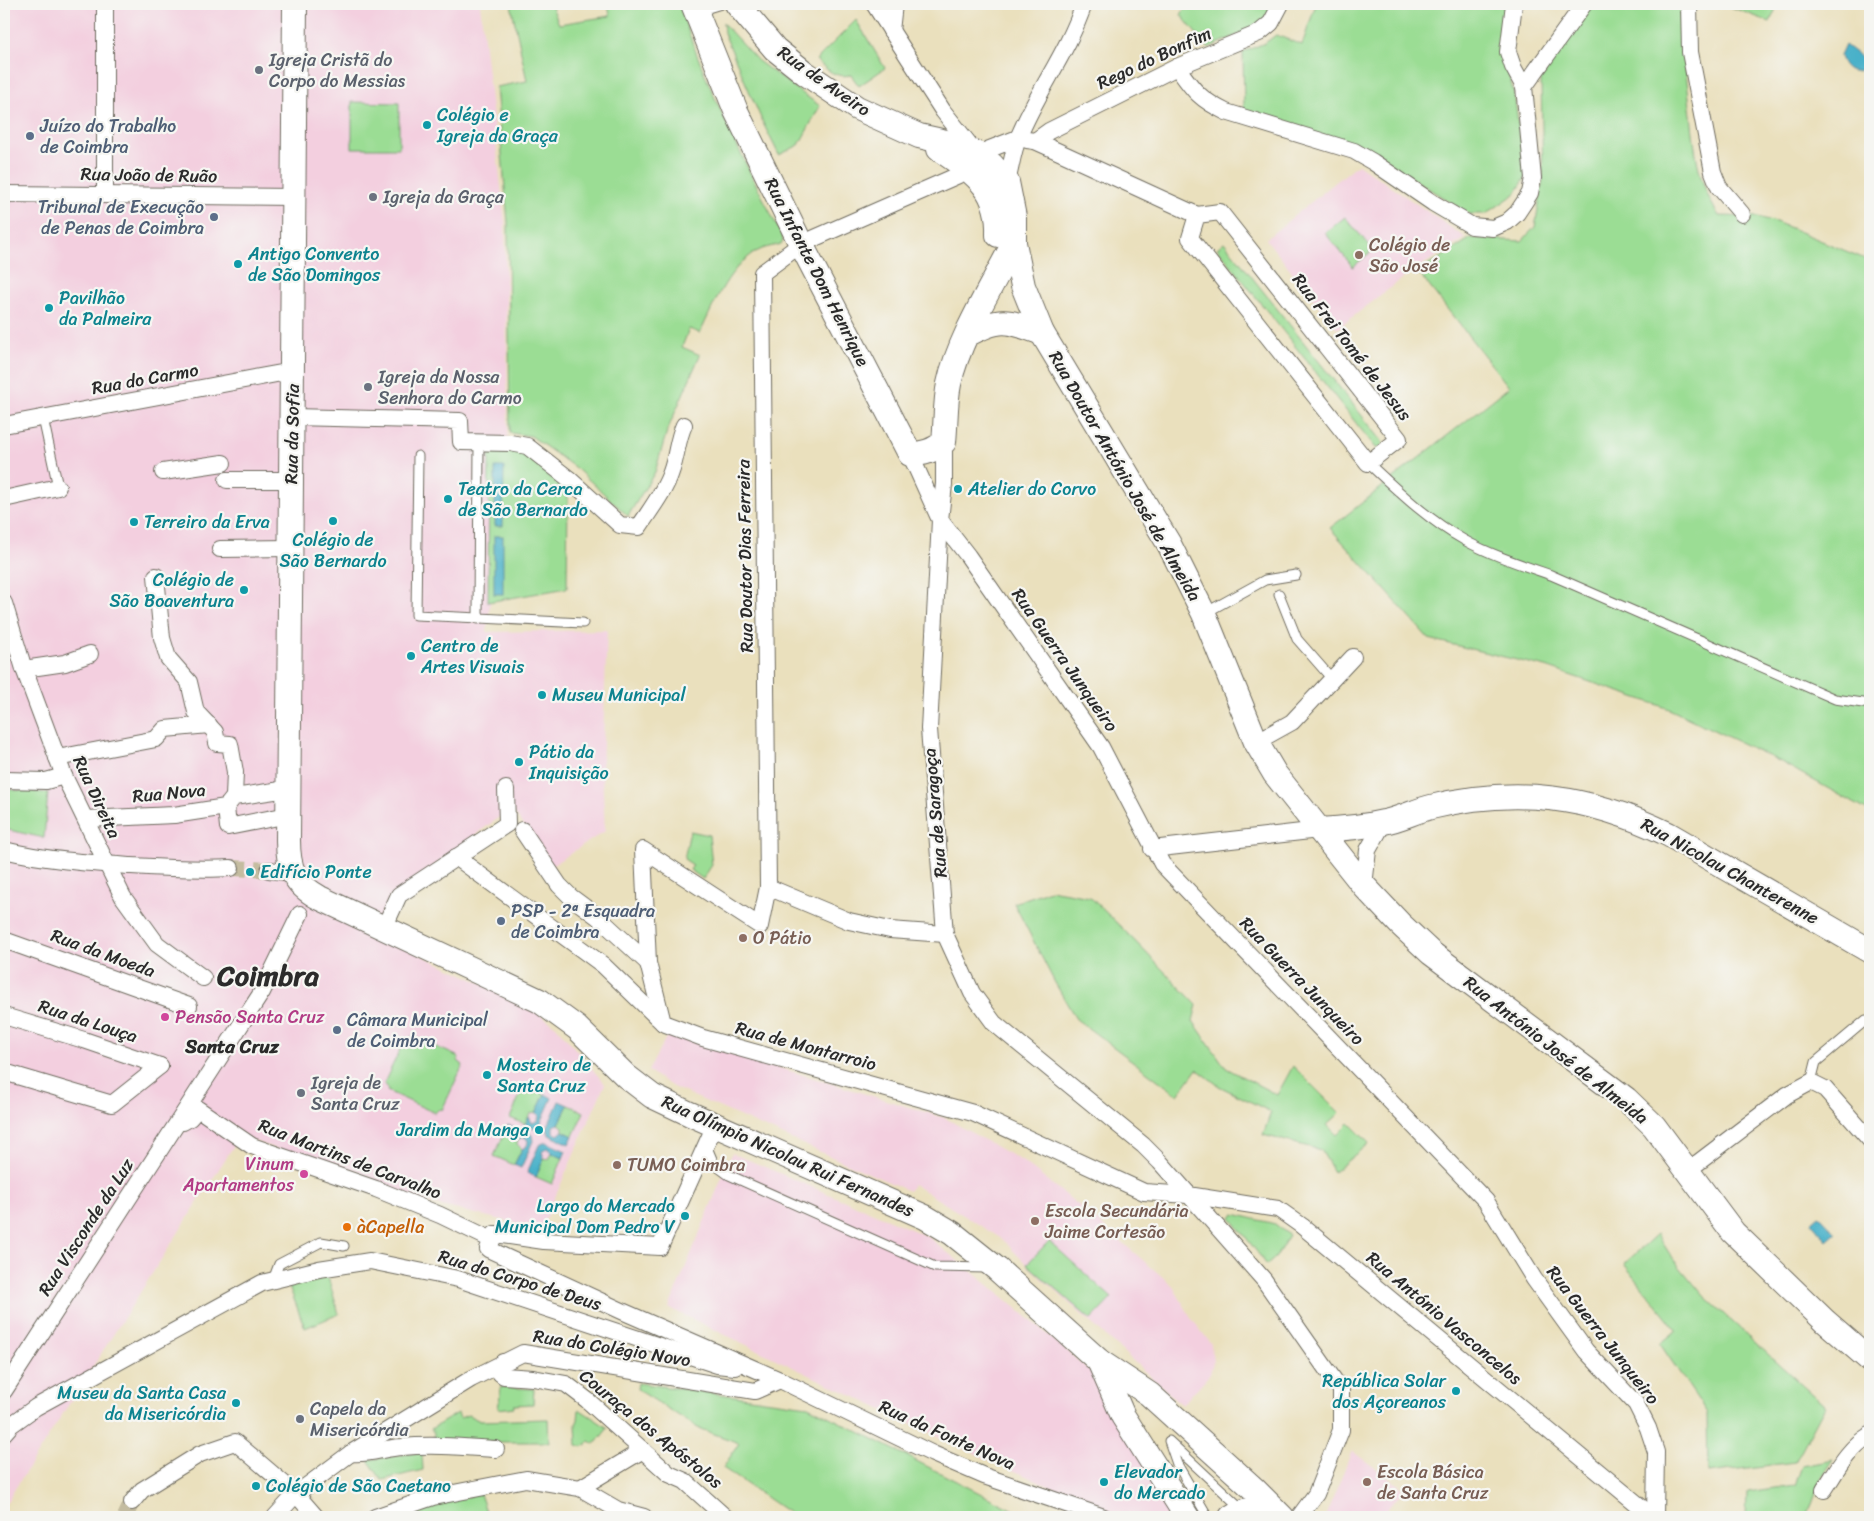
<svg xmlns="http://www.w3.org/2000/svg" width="1874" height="1521" viewBox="0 0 1874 1521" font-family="Sriracha,sans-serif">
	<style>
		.built { fill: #f3cfdf }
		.green { fill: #9bdd94; stroke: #638460 }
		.water { fill: #4ab1c9; stroke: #3a6e7a }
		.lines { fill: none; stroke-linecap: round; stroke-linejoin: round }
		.street-tunnel { stroke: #c4bca0; stroke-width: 16; stroke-dasharray: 16 8; stroke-linecap: butt }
		.lane-casing { stroke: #6e6a5e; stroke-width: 11 }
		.street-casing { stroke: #6e6a5e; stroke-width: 18 }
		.secondary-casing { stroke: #6e6a5e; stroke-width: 26 }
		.lane { stroke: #fff; stroke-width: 9 }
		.street { stroke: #fff; stroke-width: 16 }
		.secondary { stroke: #fff; stroke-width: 24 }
		.worship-dot { fill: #6b7280; stroke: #f6f6f2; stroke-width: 2 }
		.culture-dot { fill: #0f9aa8; stroke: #f6f6f2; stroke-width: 2 }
		.service-dot { fill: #5c6f8a; stroke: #f6f6f2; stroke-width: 2 }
		.education-dot { fill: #8d6e63; stroke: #f6f6f2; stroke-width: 2 }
		.hotel-dot { fill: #d1479c; stroke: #f6f6f2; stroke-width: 2 }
		.food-dot { fill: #e8710a; stroke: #f6f6f2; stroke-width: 2 }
		.labels { text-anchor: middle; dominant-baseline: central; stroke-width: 4.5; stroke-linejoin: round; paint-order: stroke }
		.street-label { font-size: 18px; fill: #2b2b2b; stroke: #f6f6f2 }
		.worship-label { font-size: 18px; fill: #5b616d; stroke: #f6f6f2; text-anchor: start }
		.culture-label { font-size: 18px; fill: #0d838f; stroke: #f6f6f2; text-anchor: start }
		.service-label { font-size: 18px; fill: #4e5e75; stroke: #f6f6f2; text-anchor: start }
		.education-label { font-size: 18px; fill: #785e54; stroke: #f6f6f2; text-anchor: start }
		.hotel-label { font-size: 18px; fill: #b23c85; stroke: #f6f6f2; text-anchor: start }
		.food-label { font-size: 18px; fill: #c56008; stroke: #f6f6f2; text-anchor: start }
		.neighbourhood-label { font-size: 19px; font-weight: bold; fill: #2b2b2b; stroke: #f6f6f2 }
		.town-label { font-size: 28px; font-weight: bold; fill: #2b2b2b; stroke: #f6f6f2 }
	</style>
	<rect width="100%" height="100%" fill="#f6f6f2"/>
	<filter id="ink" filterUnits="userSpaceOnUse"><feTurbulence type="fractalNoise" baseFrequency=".02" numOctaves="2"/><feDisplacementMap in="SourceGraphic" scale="10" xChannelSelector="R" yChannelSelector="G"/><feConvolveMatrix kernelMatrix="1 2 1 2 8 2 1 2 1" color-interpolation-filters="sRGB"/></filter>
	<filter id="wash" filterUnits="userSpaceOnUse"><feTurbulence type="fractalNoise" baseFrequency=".0096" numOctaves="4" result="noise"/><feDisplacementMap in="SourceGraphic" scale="20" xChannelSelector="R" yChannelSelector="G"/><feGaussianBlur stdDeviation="1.12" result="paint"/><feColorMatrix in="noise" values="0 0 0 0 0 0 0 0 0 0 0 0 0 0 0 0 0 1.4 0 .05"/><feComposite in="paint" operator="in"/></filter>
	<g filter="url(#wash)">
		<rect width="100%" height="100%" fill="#eae0bd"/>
		<g class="built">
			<path d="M4 4H480L505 222 508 432 487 632 607 630 602 772 605 831 551 866 511 808 392 898 373 933 523 1002 556 1026 605 1084 541 1229 419 1201 240 1136 4 1506Z"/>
			<path d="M1358 164 1466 238 1411 272 1337 329 1266 239Z"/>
			<path d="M668 1034 945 1118 1022 1161 1076 1203 1172 1285 1192 1319 1211 1344 1213 1362 1210 1374 1182 1405 1029 1267 1002 1239 913 1184 909 1191 673 1087 648 1071Z"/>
			<path d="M732 1153 927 1236 1007 1300 1095 1375 1181 1517H1121L971 1452 669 1308Z"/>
			<path d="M1352 1451 1405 1490 1379 1517H1325Z"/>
		</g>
		<g class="green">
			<path d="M511 4H551L559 24 610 16 608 4H679C705 86 744 160 782 236L783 240 781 244C775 246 767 247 762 249 729 263 715 303 700 333L689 329 682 347 700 355 667 431 655 472 628 516 577 469 531 436 510 433 508 222 496 87 527 81Z"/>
			<path d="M1187 4H1273L1265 19 1256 27 1208 48 1181 15Z"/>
			<path d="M1316 4H1507L1503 54 1514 94 1526 177 1515 194 1486 214H1469L1367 150 1244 111 1243 52 1265 43 1276 35 1302 45Z"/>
			<path d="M1593 4H1680C1682 39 1686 72 1690 107 1695 148 1696 180 1719 216L1758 217 1776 222 1870 261V812L1781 762 1667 708 1546 667 1429 639 1330 528 1509 387 1418 272 1471 238 1522 241 1535 227 1543 179 1541 79 1567 37Z"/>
			<path d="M1723 4H1778L1770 22Z"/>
			<path d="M856 20 885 68 859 86 851 75C834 78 828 70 816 60Z"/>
			<path d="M723 23 758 61 820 106 799 145 779 155 763 123 724 33Z"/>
			<path d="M352 102 399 103V148H352Z"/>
			<path d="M1345 217 1373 250 1353 267 1325 233Z"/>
			<path d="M1224 242 1382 441 1383 445 1378 449 1375 447 1217 248Z"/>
			<path d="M489 449 518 452 531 459 568 491 567 588 488 602Z"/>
			<path d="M4 789 48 793 44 838 4 829Z"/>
			<path d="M690 831 709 835 712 865 703 879 690 870 693 865 684 859Z"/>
			<path d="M1050 890 1090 897 1122 928 1197 1005 1193 1021 1226 1068 1277 1095 1293 1066 1340 1113 1327 1125 1337 1135 1349 1123 1369 1143 1334 1172 1321 1150 1263 1135 1271 1112 1219 1086 1197 1069 1178 1095 1076 1019 1054 981 1014 903Z"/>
			<path d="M412 1036 459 1057 458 1061 463 1065 442 1110 439 1109 435 1113 387 1091 388 1088 384 1083 404 1041 408 1042Z"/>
			<path d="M524 1086 545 1094 536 1113 530 1114 525 1124 510 1118Z"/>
			<path d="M568 1105 584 1112 573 1136 563 1131V1127L559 1124Z"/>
			<path d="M505 1132 519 1138 517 1144 522 1149 514 1165 494 1156Z"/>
			<path d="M552 1153 563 1158 552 1184 536 1177 544 1158 549 1159Z"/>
			<path d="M1234 1214 1275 1224 1289 1235 1276 1257 1267 1265 1231 1218Z"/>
			<path d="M1657 1234 1673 1259 1704 1296 1825 1406 1795 1462 1708 1473 1707 1413 1660 1344 1677 1330 1624 1264Z"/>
			<path d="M1049 1241 1112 1298 1091 1320 1027 1264Z"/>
			<path d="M327 1274 339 1314 305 1328 287 1281Z"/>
			<path d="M638 1383 808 1406 1027 1517H795L723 1468 739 1443 698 1428 637 1389Z"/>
			<path d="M501 1387 534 1389 533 1404 514 1405V1407L498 1409Z"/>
			<path d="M579 1409 608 1428 595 1444 590 1441 583 1447 577 1445 576 1424 578 1420Z"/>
			<path d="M458 1413 460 1418 468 1415 480 1421 548 1419 549 1442H434V1433L431 1429Z"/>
			<path d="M422 1452 423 1470 382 1480 368 1460Z"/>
			<path d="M1834 1460 1820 1481 1807 1517H1746L1747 1492 1795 1485 1802 1466Z"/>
			<path d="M480 1494 488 1517H401L433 1504Z"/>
		</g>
		<g class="water">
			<path d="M1845 45 1869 63C1858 77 1844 72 1840 56Z"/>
			<path d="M495 467H504L503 526H495Z"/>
			<rect x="494" y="536" width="9" height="58"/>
			<path d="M545 1094 552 1098 540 1125 535 1129 525 1124 529 1117 532 1123 538 1121 539 1115 536 1113Z"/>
			<path d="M559 1101 568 1105 559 1124 553 1126V1132L558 1135 563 1131 573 1136 569 1144 549 1135 547 1128Z"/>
			<path d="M508 1125 532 1135 533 1141 521 1168 514 1165 522 1149 527 1146 528 1141 526 1138H519L505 1132Z"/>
			<path d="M546 1142 566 1151 563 1158 552 1153 549 1149 546 1148 542 1152 544 1158 536 1177 527 1173 539 1145Z"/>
			<path d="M1819 1215 1836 1233 1827 1241 1811 1222Z"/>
		</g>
	</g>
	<g filter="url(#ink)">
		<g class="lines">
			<g class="street-tunnel">
				<path d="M231 868 269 870"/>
				<path d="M125 1517 132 1502"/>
			</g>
			<g class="lane-casing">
				<g id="lane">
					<path d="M702 17 708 8 721 4"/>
					<path d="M43 418 58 487"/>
					<path d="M418 456 416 615 583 623"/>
					<path d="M1368 463C1398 491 1428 520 1464 540 1491 555 1522 565 1551 575L1835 699 1870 704"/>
					<path d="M1279 594 1297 639 1332 679"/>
					<path d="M1205 613 1265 580 1296 575"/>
					<path d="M478 619 479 442"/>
					<path d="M1811 1082 1816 1062 1866 1020"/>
					<path d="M706 1145 714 1164 729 1175 935 1267 987 1268"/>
					<path d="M273 1280 279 1264 321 1242 344 1246"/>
					<path d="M1169 1441 1242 1509"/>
					<path d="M1170 1444 1177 1464 1208 1517"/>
				</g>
			</g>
			<g class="street-casing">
				<g id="street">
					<path d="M874 4 943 111 977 154 1018 138"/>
					<path d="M1514 4 1508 52 1513 67 1524 87"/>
					<path d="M1689 4 1690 52 1713 172 1719 187 1742 214"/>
					<path d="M891 31 894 4"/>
					<path d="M1177 67C1194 91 1199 99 1226 112L1354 151 1373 162 1433 203 1472 226 1493 228 1507 222 1517 213 1525 201 1530 193 1533 178 1524 87 1584 4"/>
					<path d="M1027 140 1035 141 1055 150 1197 215"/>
					<path d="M1035 141 1049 131 1177 67 1259 33 1271 23 1281 4"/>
					<path d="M1007 182C1011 167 1013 150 1019 136 1038 90 1068 52 1084 4"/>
					<path d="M4 194 294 197"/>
					<path d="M105 195V4"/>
					<path d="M1220 212 1399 439 1368 463 1190 238 1197 215Z"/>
					<path d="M292 417 460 421 461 442 510 443 527 446 568 478 620 525 639 527C650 510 665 491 671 472 677 456 677 440 684 425"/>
					<path d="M4 425 292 371"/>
					<path d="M944 442V484L940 520 929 729 945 934 972 993 994 1023 1143 1145 1160 1162 1264 1280 1341 1390V1430L1316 1494 1299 1517"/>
					<path d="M910 454 940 520 968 556 1101 747 1162 864 1486 1201 1534 1279 1586 1351 1636 1404 1648 1428 1656 1452 1655 1517"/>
					<path d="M163 472 223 463"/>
					<path d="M227 480H291"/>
					<path d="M4 499 58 487"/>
					<path d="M220 549 291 548"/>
					<path d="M156 576 162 638 168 658 189 682 196 712 215 732 217 743 230 744 235 772 234 797"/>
					<path d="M4 603 24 669 64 776 123 897 157 944 203 978"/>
					<path d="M24 669 65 663 90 654"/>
					<path d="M1256 742 1292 722 1353 657"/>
					<path d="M57 758 156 739 165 729 209 725"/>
					<path d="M4 780 46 781 64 776"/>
					<path d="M288 815 228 827 226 807 234 797 288 789"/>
					<path d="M86 819 174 815 226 807"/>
					<path d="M522 830 559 885 571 897 598 917 648 963"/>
					<path d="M1152 849 1319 830"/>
					<path d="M4 850C45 860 88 863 130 866 164 868 197 870 231 868"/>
					<path d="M456 857 603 965 663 1023 703 1038 973 1113 1144 1192 1188 1195 1278 1209 1302 1226 1653 1517"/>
					<path d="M269 870 293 873"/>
					<path d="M1364 886 1368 850 1384 822"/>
					<path d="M768 887 849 921 890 930 945 934"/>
					<path d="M384 928 399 895 507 824 506 789"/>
					<path d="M4 940 189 1006"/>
					<path d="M4 1016 84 1040 160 1066"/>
					<path d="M663 1023 648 963 643 850 760 926 768 887 762 273 801 244 970 170"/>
					<path d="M4 1072 112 1104 160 1066"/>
					<path d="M183 1122 190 1118 198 1109 252 1146 376 1189 440 1215 492 1240"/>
					<path d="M715 1125 660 1247 544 1241 495 1234 488 1249 622 1311 780 1380 933 1454 984 1476 1104 1517"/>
					<path d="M1687 1171 1787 1095 1811 1082 1825 1089 1870 1140"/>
					<path d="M503 1362 499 1367 500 1373 504 1376 533 1378 566 1384 587 1400 669 1474 685 1481 725 1517"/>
					<path d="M4 1391 262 992 300 914"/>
					<path d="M4 1433 11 1425 36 1407 262 1283 319 1269 370 1261 458 1279 717 1365 735 1367"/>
					<path d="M351 1453C369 1455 384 1448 402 1447 433 1444 465 1447 496 1449"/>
					<path d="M580 1488 643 1450"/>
					<path d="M1824 1490C1837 1470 1849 1447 1870 1435"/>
					<path d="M132 1502 142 1490 200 1454 235 1442 296 1494 316 1517"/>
					<path d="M275 1517 296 1494 351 1453 471 1379 523 1353 755 1391 780 1380"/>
					<path d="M375 1517 433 1497 526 1479 580 1488 618 1510 644 1517"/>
				</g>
			</g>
			<g class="secondary-casing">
				<g id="secondary">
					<path d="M295 4 288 840C288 869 294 884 320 898L540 1001 577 1028 626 1076 652 1096 690 1114 925 1217 952 1233 997 1269 1099 1361 1149 1394 1255 1490 1282 1517"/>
					<path d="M693 4 736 111 801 244 910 454C924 454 933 451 944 442 946 423 945 403 949 384 958 340 993 284 1014 243"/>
					<path d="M737 4 775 49 805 73 857 108 919 136 955 144 977 154 992 165 1007 182 1014 217V243L1023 286 1042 333 1169 544 1204 614 1256 742 1275 774 1364 886 1400 924 1431 953 1626 1099 1654 1126 1733 1232 1825 1321 1870 1360"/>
					<path d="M939 149C974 173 1000 188 998 235"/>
					<path d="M967 335C1001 317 1007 320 1042 333"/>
					<path d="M1319 830C1341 829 1363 827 1384 822 1400 819 1415 811 1431 807 1516 786 1590 796 1668 834L1870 951"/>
					<path d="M1099 1361 1123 1416 1187 1517"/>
					<path d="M1231 1517C1245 1508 1258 1509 1274 1509"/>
				</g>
			</g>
			<use href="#lane" class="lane"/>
			<use href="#street" class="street"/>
			<use href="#secondary" class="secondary"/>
		</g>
	</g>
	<g class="worship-dot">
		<circle cx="259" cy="70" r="5"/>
		<circle cx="373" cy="197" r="5"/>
		<circle cx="368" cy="387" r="5"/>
		<circle cx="301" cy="1093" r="5"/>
		<circle cx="300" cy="1419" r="5"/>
	</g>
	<g class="culture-dot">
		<circle cx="427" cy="125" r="5"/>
		<circle cx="238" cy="264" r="5"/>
		<circle cx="49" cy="308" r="5"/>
		<circle cx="958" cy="489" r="5"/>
		<circle cx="448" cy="499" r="5"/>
		<circle cx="333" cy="521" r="5"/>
		<circle cx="134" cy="522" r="5"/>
		<circle cx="244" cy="590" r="5"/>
		<circle cx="411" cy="656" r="5"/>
		<circle cx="542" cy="695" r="5"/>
		<circle cx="519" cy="762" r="5"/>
		<circle cx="250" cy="872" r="5"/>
		<circle cx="487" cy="1075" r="5"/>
		<circle cx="539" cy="1130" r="5"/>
		<circle cx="685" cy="1216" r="5"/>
		<circle cx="1456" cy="1391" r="5"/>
		<circle cx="236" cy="1403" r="5"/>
		<circle cx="1104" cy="1482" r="5"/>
		<circle cx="256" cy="1486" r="5"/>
	</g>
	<g class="service-dot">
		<circle cx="30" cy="136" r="5"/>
		<circle cx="214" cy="217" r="5"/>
		<circle cx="501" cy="921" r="5"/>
		<circle cx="337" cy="1030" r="5"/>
	</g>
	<g class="education-dot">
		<circle cx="1359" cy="255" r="5"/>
		<circle cx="743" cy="938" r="5"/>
		<circle cx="617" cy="1165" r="5"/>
		<circle cx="1035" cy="1221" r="5"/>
		<circle cx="1367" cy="1482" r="5"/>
	</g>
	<g class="hotel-dot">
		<circle cx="165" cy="1017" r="5"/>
		<circle cx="304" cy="1174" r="5"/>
	</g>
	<circle class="food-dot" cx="347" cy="1227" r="5"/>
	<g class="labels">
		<g class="street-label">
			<text transform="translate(1154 58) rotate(-25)">Rego do Bonfim</text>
			<text transform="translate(824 81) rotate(35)">Rua de Aveiro</text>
			<text transform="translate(149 175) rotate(1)">Rua João de Ruão</text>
			<text transform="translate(817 272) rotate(63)">Rua Infante Dom Henrique</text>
			<text transform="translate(1352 347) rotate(52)">Rua Frei Tomé de Jesus</text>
			<text transform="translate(145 379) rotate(-10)">Rua do Carmo</text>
			<text transform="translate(292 434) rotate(-89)">Rua da Sofia</text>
			<text transform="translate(1125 476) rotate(60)">Rua Doutor António José de Almeida</text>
			<text transform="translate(745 556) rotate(-91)">Rua Doutor Dias Ferreira</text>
			<text transform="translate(1065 660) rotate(55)">Rua Guerra Junqueiro</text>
			<text transform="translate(169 793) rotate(-5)">Rua Nova</text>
			<text transform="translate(97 797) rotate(65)">Rua Direita</text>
			<text transform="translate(935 813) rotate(-95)">Rua de Saragoça</text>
			<text transform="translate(1730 871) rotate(29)">Rua Nicolau Chanterenne</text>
			<text transform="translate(103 953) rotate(20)">Rua da Moeda</text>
			<text transform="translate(1302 981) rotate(46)">Rua Guerra Junqueiro</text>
			<text transform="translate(88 1021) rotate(18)">Rua da Louça</text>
			<text transform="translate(806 1046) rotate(15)">Rua de Montarroio</text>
			<text transform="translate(1556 1050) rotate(38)">Rua António José de Almeida</text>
			<text transform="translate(788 1156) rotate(24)">Rua Olímpio Nicolau Rui Fernandes</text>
			<text transform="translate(350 1159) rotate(21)">Rua Martins de Carvalho</text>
			<text transform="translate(86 1227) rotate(-57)">Rua Visconde da Luz</text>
			<text transform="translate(520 1280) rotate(17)">Rua do Corpo de Deus</text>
			<text transform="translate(1444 1318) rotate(40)">Rua António Vasconcelos</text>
			<text transform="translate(1603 1335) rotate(52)">Rua Guerra Junqueiro</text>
			<text transform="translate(612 1348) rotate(9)">Rua do Colégio Novo</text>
			<text transform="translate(651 1429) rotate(39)">Couraça dos Apóstolos</text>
			<text transform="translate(947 1435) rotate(24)">Rua da Fonte Nova</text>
		</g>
		<g class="worship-label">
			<text x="269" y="60">Igreja Cristã do<tspan x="269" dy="21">Corpo do Messias</tspan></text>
			<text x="383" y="197">Igreja da Graça</text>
			<text x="378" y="377">Igreja da Nossa<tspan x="378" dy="21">Senhora do Carmo</tspan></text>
			<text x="311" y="1083">Igreja de<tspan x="311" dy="21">Santa Cruz</tspan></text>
			<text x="310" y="1409">Capela da<tspan x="310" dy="21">Misericórdia</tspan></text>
		</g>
		<g class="culture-label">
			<text x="437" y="115">Colégio e<tspan x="437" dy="21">Igreja da Graça</tspan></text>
			<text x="248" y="254">Antigo Convento<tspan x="248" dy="21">de São Domingos</tspan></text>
			<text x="59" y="298">Pavilhão<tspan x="59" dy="21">da Palmeira</tspan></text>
			<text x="458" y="489">Teatro da Cerca<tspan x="458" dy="21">de São Bernardo</tspan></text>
			<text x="968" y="489">Atelier do Corvo</text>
			<text x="144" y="522">Terreiro da Erva</text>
			<text x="333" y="540" text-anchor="middle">Colégio de<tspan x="333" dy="21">São Bernardo</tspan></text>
			<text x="234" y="580" text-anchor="end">Colégio de<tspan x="234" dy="21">São Boaventura</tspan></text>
			<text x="421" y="646">Centro de<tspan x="421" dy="21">Artes Visuais</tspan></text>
			<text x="552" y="695">Museu Municipal</text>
			<text x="529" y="752">Pátio da<tspan x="529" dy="21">Inquisição</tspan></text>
			<text x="260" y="872">Edifício Ponte</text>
			<text x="497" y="1065">Mosteiro de<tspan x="497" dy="21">Santa Cruz</tspan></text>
			<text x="529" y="1130" text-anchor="end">Jardim da Manga</text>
			<text x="675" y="1206" text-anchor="end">Largo do Mercado<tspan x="675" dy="21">Municipal Dom Pedro V</tspan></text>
			<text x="1446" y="1381" text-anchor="end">República Solar<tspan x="1446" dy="21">dos Açoreanos</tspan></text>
			<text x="226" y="1393" text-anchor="end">Museu da Santa Casa<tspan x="226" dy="21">da Misericórdia</tspan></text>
			<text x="1114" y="1472">Elevador<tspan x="1114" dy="21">do Mercado</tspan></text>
			<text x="266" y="1486">Colégio de São Caetano</text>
		</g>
		<g class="service-label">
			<text x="40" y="126">Juízo do Trabalho<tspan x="40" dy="21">de Coimbra</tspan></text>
			<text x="204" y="207" text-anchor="end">Tribunal de Execução<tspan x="204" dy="21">de Penas de Coimbra</tspan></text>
			<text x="511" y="911">PSP - 2ª Esquadra<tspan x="511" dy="21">de Coimbra</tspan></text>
			<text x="347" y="1020">Câmara Municipal<tspan x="347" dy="21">de Coimbra</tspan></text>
		</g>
		<g class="education-label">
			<text x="1369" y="245">Colégio de<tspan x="1369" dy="21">São José</tspan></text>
			<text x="753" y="938">O Pátio</text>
			<text x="627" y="1165">TUMO Coimbra</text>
			<text x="1045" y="1211">Escola Secundária<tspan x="1045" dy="21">Jaime Cortesão</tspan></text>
			<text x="1377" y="1472">Escola Básica<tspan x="1377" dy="21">de Santa Cruz</tspan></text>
		</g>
		<g class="hotel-label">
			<text x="175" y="1017">Pensão Santa Cruz</text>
			<text x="294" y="1164" text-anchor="end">Vinum<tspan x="294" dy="21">Apartamentos</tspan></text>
		</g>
		<g class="food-label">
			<text x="357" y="1227">àCapella</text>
		</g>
		<g class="neighbourhood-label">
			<text x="232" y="1046">Santa Cruz</text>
		</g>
		<g class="town-label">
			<text x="268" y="975">Coimbra</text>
		</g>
	</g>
	<rect width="1874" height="1521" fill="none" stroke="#f6f6f2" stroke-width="20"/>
</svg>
